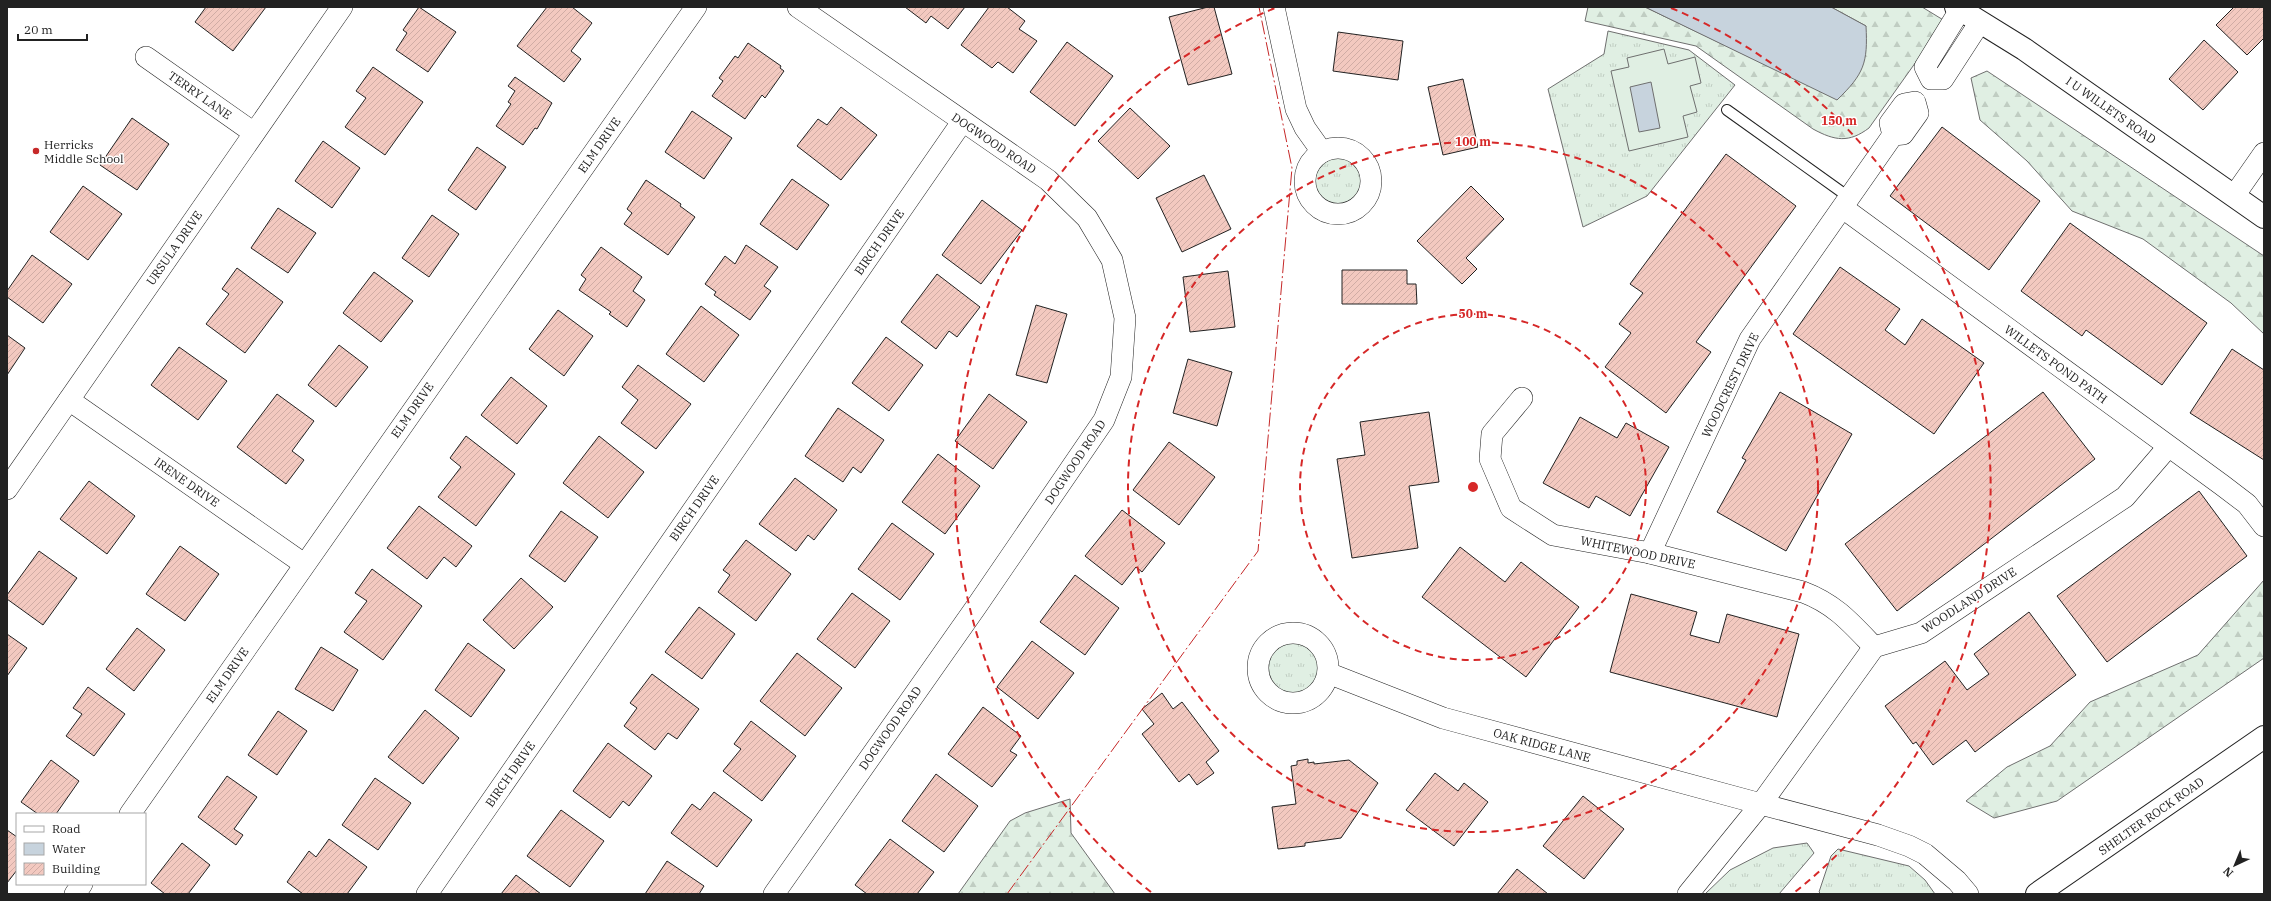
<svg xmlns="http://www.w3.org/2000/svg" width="2271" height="901" viewBox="0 0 2271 901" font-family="'IBM Plex Serif',serif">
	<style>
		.grass { fill: url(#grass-tufts); stroke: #6f6f6f }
		.forest { fill: url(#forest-firs); stroke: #6f6f6f }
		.garden { fill: #e0efe3; stroke: #6f6f6f }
		.water { fill: #c7d3dd; stroke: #6f6f6f }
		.building { fill: url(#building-hatch); stroke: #222 }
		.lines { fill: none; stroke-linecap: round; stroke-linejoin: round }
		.service-casing { stroke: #222; stroke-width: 12 }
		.minor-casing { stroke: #222; stroke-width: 22 }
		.secondary-casing { stroke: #222; stroke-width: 24 }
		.service { stroke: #fff; stroke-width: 10 }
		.minor { stroke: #fff; stroke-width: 21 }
		.secondary { stroke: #fff; stroke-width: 22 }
		.power { stroke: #c62828; stroke-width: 1; stroke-dasharray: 14 3 2 3; stroke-linecap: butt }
		.ring { fill: none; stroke: #d62828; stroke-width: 2; stroke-dasharray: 7 5 }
		.poi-dot { fill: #c62828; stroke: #fff; stroke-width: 1.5 }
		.labels { text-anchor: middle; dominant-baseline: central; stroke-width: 3; stroke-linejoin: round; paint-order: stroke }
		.street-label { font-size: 12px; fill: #222; stroke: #fff }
		.poi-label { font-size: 12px; fill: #222; stroke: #fff; text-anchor: start }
		.centre { fill: #d62828; stroke: #fff; stroke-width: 2 }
		.ring-label { font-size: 12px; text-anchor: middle; font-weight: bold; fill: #d62828; stroke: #fff; stroke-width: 3; stroke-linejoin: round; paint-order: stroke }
	</style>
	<defs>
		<pattern id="grass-tufts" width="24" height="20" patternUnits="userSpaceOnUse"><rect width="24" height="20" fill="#e0efe3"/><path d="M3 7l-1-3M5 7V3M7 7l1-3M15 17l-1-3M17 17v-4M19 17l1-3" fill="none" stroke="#c0cdc2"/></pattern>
		<pattern id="forest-firs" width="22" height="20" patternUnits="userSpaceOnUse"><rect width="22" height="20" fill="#e0efe3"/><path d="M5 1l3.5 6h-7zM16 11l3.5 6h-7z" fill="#c0cdc2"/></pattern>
		<pattern id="building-hatch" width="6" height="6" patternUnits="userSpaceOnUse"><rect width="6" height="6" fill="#f3c9c0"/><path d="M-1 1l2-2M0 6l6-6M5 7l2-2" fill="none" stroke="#d0aca5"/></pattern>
	</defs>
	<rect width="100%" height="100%" fill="#fff"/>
	<g class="grass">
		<path d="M1608 31 1689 50 1735 85 1647 196 1583 227 1548 89 1604 54Z"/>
		<circle cx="1338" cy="181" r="33"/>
		<circle cx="1293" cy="668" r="35"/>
		<path d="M1807 843 1814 853 1779 894H1705L1730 870 1773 848Z"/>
		<path d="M1838 849 1909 866 1925 880 1935 894H1821L1819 892 1831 856Z"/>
	</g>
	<g class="forest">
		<path d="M1588 7H1645L1837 99 1866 26 1831 7H1922L1945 21 1869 128C1849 143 1835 141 1813 129L1696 46 1585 21Z"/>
		<path d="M1987 71 2264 256V334L2231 303 2143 239 2072 211 2027 161 1980 120 1971 78Z"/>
		<path d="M2264 580V658L2057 801 1994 818 1966 801 2007 767 2050 746 2090 702 2198 655Z"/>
		<path d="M1070 799 1071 833 1115 894H958L1010 821 1025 813Z"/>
	</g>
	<path class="garden" d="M1664 49 1668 64 1695 57 1701 83 1690 86 1697 112 1683 116 1688 137 1629 151 1611 71 1629 67 1627 58Z"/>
	<g class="water">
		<path d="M1645 7H1831L1866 26C1868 63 1864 74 1837 100Z"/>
		<path d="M1651 82 1660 128 1639 132 1630 87Z"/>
	</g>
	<g class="building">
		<path d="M206 7H266L233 51 195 22Z"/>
		<path d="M419 7 456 32 428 72 396 50 407 33 403 30Z"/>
		<path d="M547 7H572L592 23 571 51 581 59 564 82 517 46Z"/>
		<path d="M905 7H965L948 29 931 16 926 23Z"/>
		<path d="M989 7H1007L1025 21 1019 29 1037 41 1013 73 998 62 992 68 961 45Z"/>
		<path d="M1208 7H1214L1232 74 1188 85 1169 17Z"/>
		<path d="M2234 7H2264V38L2247 55 2216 25Z"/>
		<path d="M1338 32 1403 41 1398 80 1333 71Z"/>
		<path d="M2204 40 2238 72 2203 110 2169 79Z"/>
		<path d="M1067 42 1113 76 1075 126 1030 92Z"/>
		<path d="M748 43 781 66 780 68 784 71 765 98 762 95 745 119 712 96 723 81 719 78 735 56 738 58Z"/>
		<path d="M373 67 423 102 385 155 345 127 366 98 356 91Z"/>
		<path d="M515 77 552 103 537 129 535 128 523 145 496 126 511 104 508 102 515 91 508 86Z"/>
		<path d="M1463 79 1478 147 1443 155 1428 87Z"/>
		<path d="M841 107 877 135 841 180 797 146 818 119 827 125Z"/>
		<path d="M1130 108 1170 146 1138 179 1098 141Z"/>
		<path d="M692 111 732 138 704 179 665 152Z"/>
		<path d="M132 118 169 144 137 190 100 165Z"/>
		<path d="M1942 127 2040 201 1989 270 1890 196Z"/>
		<path d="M323 141 360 168 332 208 295 181Z"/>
		<path d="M477 147 506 167 476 210 448 190Z"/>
		<path d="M1726 154 1796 206 1696 342 1711 352 1666 413 1605 367 1631 333 1619 324 1643 293 1630 284Z"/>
		<path d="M1204 175 1231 229 1182 252 1156 198Z"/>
		<path d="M792 179 829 205 797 250 760 224Z"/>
		<path d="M646 180 681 204 680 206 695 217 668 255 624 224 632 213 627 209Z"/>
		<path d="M83 186 122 214 88 260 50 232Z"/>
		<path d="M1471 186 1504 219 1466 258 1477 269 1462 284 1417 241Z"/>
		<path d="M982 200 1022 230 981 284 942 255Z"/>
		<path d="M278 208 316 233 288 273 251 248Z"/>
		<path d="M432 215 459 234 429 277 402 258Z"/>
		<path d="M2070 223 2207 323 2162 385 2086 330 2082 336 2021 291Z"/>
		<path d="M746 245 778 267 764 286 771 291 750 320 714 295 716 292 705 284 725 256 735 264Z"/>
		<path d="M601 247 642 277 633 291 645 300 627 327 609 314 611 312 579 290 586 279 581 275Z"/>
		<path d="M32 255 72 284 43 323 7 297V291Z"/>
		<path d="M1840 267 1900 309 1885 330 1905 345 1922 319 1984 363 1934 434 1793 334Z"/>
		<path d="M237 268 283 302 245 353 206 324 229 294 222 289Z"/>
		<path d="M1342 270H1407V284H1416L1417 304H1342Z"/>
		<path d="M1228 271 1235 327 1190 332 1183 277Z"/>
		<path d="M374 272 413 301 381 342 343 313Z"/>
		<path d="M937 274 980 307 957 337 949 331 936 349 901 322Z"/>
		<path d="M1036 305 1067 314 1047 383 1016 375Z"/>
		<path d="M701 306 739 335 704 382 666 354Z"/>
		<path d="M558 310 593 336 564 376 529 349Z"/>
		<path d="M7 335 25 348 7 375Z"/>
		<path d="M886 337 923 365 889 411 852 383Z"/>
		<path d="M339 345 368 367 336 407 308 385Z"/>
		<path d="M179 347 227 381 198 420 151 385Z"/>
		<path d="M2232 349 2264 370V460L2190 413Z"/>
		<path d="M1188 359 1232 372 1217 426 1173 413Z"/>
		<path d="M638 365 691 404 656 449 621 423 638 400 622 387Z"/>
		<path d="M511 377 547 406 517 444 481 415Z"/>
		<path d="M1780 392 1852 434 1786 551 1717 512 1746 460 1742 458Z"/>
		<path d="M2043 392 2095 459 1897 611 1845 544Z"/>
		<path d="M277 394 314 421 292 451 304 460 286 484 237 447Z"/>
		<path d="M989 394 1027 422 993 469 955 441Z"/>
		<path d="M838 408 884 440 861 473 853 467 843 482 805 456Z"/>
		<path d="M1429 412 1439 482 1409 486 1418 548 1352 558 1337 459 1365 455 1360 422Z"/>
		<path d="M1580 417 1617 438 1626 423 1669 447 1630 516 1596 496 1589 508 1543 483Z"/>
		<path d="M466 436 515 474 476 526 438 497 461 467 450 458Z"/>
		<path d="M599 436 644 472 608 518 563 483Z"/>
		<path d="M1169 442 1215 477 1179 525 1133 490Z"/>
		<path d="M938 454 980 486 945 534 902 502Z"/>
		<path d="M795 478 837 510 814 540 808 535 796 551 759 524Z"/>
		<path d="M89 481 135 516 107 554 60 519Z"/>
		<path d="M2199 491 2247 556 2107 662 2057 596Z"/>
		<path d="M419 506 472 546 456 567 444 557 427 579 387 548Z"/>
		<path d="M1122 510 1165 543 1142 572 1136 567 1122 585 1085 556Z"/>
		<path d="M561 511 598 537 565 582 529 556Z"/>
		<path d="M892 523 934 554 900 600 858 569Z"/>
		<path d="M746 540 791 574 756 621 718 592 730 575 723 570Z"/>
		<path d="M180 546 219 574 185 621 146 594Z"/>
		<path d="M1460 547 1505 582 1521 562 1579 607 1526 677 1422 597Z"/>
		<path d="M39 551 77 578 43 625 7 599V595Z"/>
		<path d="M372 569 422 606 383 660 344 632 367 601 355 593Z"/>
		<path d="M1075 575 1119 608 1085 655 1040 622Z"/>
		<path d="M521 578 553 607 514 649 483 620Z"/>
		<path d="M852 593 890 621 855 668 817 639Z"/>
		<path d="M1631 594 1697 612 1690 635 1719 643 1727 614 1799 634 1777 717 1610 672Z"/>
		<path d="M699 607 735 634 702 679 665 652Z"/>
		<path d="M2029 612 2076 675 1975 752 1966 740 1933 765 1916 742 1913 744 1885 706 1945 661 1967 690 1989 674 1974 654Z"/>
		<path d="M137 628 165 650 134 691 106 669Z"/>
		<path d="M7 634 27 648 7 676Z"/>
		<path d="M1032 641 1074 673 1038 719 997 687Z"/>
		<path d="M468 643 505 670 471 717 435 690Z"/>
		<path d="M321 647 358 670 333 711 295 689Z"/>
		<path d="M797 653 842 688 805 736 760 701Z"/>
		<path d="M652 674 699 709 677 739 668 733 655 750 624 726 637 708 630 703Z"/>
		<path d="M88 687 125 714 94 756 66 736 82 714 73 708Z"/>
		<path d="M1162 693 1173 709 1182 702 1219 751 1206 762 1214 773 1197 785 1189 774 1179 782 1142 734 1154 724 1142 709Z"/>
		<path d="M983 707 1021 736 1010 751 1017 755 992 787 948 754Z"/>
		<path d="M425 710 459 738 423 784 388 757Z"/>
		<path d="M278 711 307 731 277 775 248 755Z"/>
		<path d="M751 721 796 756 762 801 723 771 741 749 734 744Z"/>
		<path d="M608 743 652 776 629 806 623 801 610 818 573 791Z"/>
		<path d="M1308 759V763L1314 762V764L1349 760 1378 783 1341 838 1305 843V846L1278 849 1272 807 1296 804 1291 766 1297 765V761Z"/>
		<path d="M51 760 79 781 56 814H38L21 802Z"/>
		<path d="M1435 773 1458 791 1464 783 1488 802 1454 846 1406 810Z"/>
		<path d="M936 774 978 806 944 852 902 821Z"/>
		<path d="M227 776 257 797 234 829 243 835 236 845 198 817Z"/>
		<path d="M375 778 411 803 378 850 342 825Z"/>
		<path d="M714 792 752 820 717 867 671 833 692 804 700 810Z"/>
		<path d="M1583 796 1624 829 1584 879 1543 846Z"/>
		<path d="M561 810 604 841 570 887 527 856Z"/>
		<path d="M7 830 17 837V870L7 883Z"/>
		<path d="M329 839 367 867 347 894H303L287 882 309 851 316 857Z"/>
		<path d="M890 839 934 872 917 894H867L855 885Z"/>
		<path d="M182 843 210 865 188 894H165L151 883Z"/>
		<path d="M667 861 704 886 699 894H645Z"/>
		<path d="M1517 869 1548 894H1497Z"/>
		<path d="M516 875 541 894H501Z"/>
	</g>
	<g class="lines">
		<g class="service-casing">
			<path id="service" d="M1727 110 1850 198"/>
		</g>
		<g class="minor-casing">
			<g id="minor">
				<path d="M1274 7 1296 109 1305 128 1322 152"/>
				<path d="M1960 10 1925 67 1931 79H1943L1980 22"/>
				<path d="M146 57 254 133"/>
				<path d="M1915 102 1918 113 1903 134 1893 135 1890 123 1904 104Z"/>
				<circle cx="1338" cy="181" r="33"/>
				<path d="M2234 196 2264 153"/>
				<path d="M1843 208 2222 485 2247 504 2264 526"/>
				<path d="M1522 398 1492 434 1490 459 1511 508 1553 535 1650 553 1803 592C1835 604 1851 623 1874 647"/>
				<path d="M69 400 304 564"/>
				<path d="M7 489 342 7"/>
				<path d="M1650 553 1750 339 1893 135"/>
				<circle cx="1293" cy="668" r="35"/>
				<path d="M1328 673 1443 718 1761 804 1874 647 1921 633 2125 497 2168 447"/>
				<path d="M130 814 696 7"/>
				<path d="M75 894 82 884"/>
				<path d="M427 894 962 122"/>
				<path d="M774 894 976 607 1104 420 1121 377 1125 318 1112 260 1087 218 1048 180 798 7"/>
				<path d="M1688 894 1761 804 1878 835 1909 846 1925 854 1957 881 1968 894"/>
			</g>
		</g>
		<g class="secondary-casing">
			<g id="secondary">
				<path d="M1956 7 2024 49 2264 217"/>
				<path d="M2037 894 2264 737"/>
			</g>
		</g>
		<use href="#service" class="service"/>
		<use href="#minor" class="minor"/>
		<use href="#secondary" class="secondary"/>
		<path class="power" d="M1007 894 1258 551 1292 168 1259 7"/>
	</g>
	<g class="ring">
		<circle cx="1473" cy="487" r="173"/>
		<circle cx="1473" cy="487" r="345"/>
		<path d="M1151 892A518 518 0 0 1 1275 8M1671 8A518 518 0 0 1 1795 892"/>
	</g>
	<circle class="poi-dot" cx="36" cy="151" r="4"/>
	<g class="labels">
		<g class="street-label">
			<text transform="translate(200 95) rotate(35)">TERRY LANE</text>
			<text transform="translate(2111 110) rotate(35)">I U WILLETS ROAD</text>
			<text transform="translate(994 143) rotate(34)">DOGWOOD ROAD</text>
			<text transform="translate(599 145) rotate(-55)">ELM DRIVE</text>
			<text transform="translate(879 242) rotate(-55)">BIRCH DRIVE</text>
			<text transform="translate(174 248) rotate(-55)">URSULA DRIVE</text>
			<text transform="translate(2056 364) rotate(36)">WILLETS POND PATH</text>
			<text transform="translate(1730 385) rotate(-64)">WOODCREST DRIVE</text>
			<text transform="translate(412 410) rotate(-55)">ELM DRIVE</text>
			<text transform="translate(1075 462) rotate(-56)">DOGWOOD ROAD</text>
			<text transform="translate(187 482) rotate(35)">IRENE DRIVE</text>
			<text transform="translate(694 508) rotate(-55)">BIRCH DRIVE</text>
			<text transform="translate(1638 552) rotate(12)">WHITEWOOD DRIVE</text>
			<text transform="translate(1969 600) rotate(-33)">WOODLAND DRIVE</text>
			<text transform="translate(227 675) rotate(-55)">ELM DRIVE</text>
			<text transform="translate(890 728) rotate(-55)">DOGWOOD ROAD</text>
			<text transform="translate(1542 745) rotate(15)">OAK RIDGE LANE</text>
			<text transform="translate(510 774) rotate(-55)">BIRCH DRIVE</text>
			<text transform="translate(2151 816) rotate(-35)">SHELTER ROCK ROAD</text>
		</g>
		<g class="poi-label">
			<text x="44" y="144">Herricks<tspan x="44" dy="14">Middle School</tspan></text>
		</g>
	</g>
	<circle cx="1473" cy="487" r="6" class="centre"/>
	<g class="ring-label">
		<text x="1839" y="125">150 m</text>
		<text x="1473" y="146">100 m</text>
		<text x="1473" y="318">50 m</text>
	</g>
	<rect width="2271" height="901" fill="none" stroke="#222222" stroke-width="16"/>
	<rect x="16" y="813" width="130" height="72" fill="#ffffff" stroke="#a7a7a7"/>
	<rect x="24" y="826" width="20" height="6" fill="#ffffff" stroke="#a7a7a7"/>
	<text x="52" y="833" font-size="12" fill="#222222">Road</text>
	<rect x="24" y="843" width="20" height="12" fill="#c7d3dd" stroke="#a7a7a7"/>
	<text x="52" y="853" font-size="12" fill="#222222">Water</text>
	<rect x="24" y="863" width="20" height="12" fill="url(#building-hatch)" stroke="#a7a7a7"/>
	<text x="52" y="873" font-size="12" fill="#222222">Building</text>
	<g transform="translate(2235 865) rotate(224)" stroke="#ffffff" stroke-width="3" paint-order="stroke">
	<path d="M0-3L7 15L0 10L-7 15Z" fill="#222222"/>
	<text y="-6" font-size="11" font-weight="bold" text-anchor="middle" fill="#222222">N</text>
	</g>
	<path d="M18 34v6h69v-6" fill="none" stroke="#222222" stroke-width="2"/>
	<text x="24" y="34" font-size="12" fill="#222222" stroke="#ffffff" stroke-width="3" paint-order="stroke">20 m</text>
</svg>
